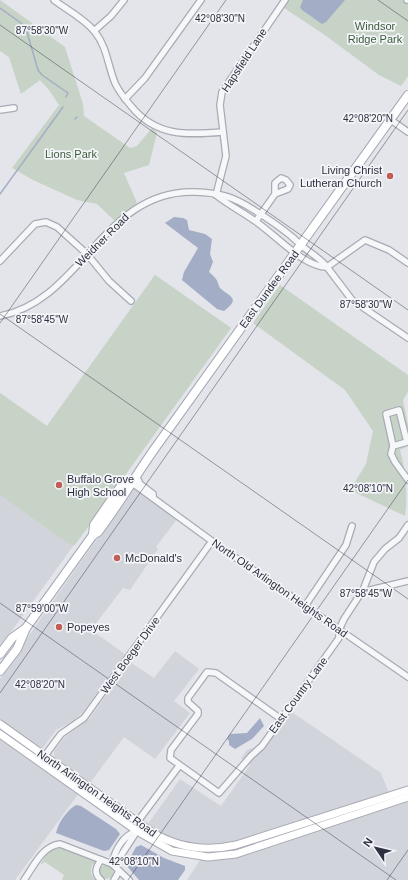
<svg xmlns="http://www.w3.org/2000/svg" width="408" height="880" viewBox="0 0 408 880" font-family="Arial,sans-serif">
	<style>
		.built { fill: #d2d4dc }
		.green { fill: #c7d3c6 }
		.water { fill: #a3adc6 }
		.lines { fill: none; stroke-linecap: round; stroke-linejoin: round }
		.stream { stroke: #a3adc6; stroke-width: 1.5 }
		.minor-casing { stroke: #a9abb4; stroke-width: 8 }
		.secondary-casing { stroke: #a9abb4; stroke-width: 9 }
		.primary-casing { stroke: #a5a8b5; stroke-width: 10 }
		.minor { stroke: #f6f7f9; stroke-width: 5.5 }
		.secondary { stroke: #fff; stroke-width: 7 }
		.primary { stroke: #fff; stroke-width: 8 }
		.ticks { fill: none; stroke: #2d3041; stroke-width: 1; stroke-opacity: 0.45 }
		.poi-dot { fill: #c15e58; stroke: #f4f5f8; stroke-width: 1.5 }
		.labels { text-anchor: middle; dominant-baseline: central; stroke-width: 3.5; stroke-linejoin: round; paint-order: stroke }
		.park-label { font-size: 11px; fill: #3c5b3d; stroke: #f4f5f8 }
		.street-label { font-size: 11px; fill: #2d3041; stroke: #f4f5f8 }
		.poi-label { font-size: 11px; fill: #2d3041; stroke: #f4f5f8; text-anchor: start }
		.ticks-label { font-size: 10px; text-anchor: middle; fill: #2d3041; stroke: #f4f5f8; stroke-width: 3.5; stroke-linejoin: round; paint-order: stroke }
	</style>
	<rect width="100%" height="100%" fill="#e4e5ea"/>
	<g class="built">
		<path d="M155 275 231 328 0 647V393L47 426Z"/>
		<path d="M133 488 177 519 156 547 158 549 130 590 123 588 91 630 125 654 83 712 73 721 56 730 34 760 79 793 15 880H0V679L37 624Z"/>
		<path d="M175 651 199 669 174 701 190 713 155 759 124 737 90 783 55 760 54 751 64 738 90 718 130 662 154 678Z"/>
		<path d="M286 708 381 773 389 793 273 831 218 846 186 842 169 837 148 824 180 779 221 806 250 765 241 758 247 750 258 746Z"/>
		<path d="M408 801V880H187L200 860Z"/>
	</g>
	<g class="green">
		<path d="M0 0 65 47 83 104 84 116 130 148 137 146 152 128 157 133 149 165 124 173 137 203 115 221 97 204 77 200 33 180 12 168 59 105 49 90 40 80 21 94 9 57 0 51Z"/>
		<path d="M289 0H403L408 4V76L401 86 379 75 322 33 284 8Z"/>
		<path d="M155 275 231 328 75 545H71L0 495V393L47 426Z"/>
		<path d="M280 285 408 375V392L403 400 408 425V446L400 450C406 472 408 493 405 516L350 490 366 464 373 431 345 390 253 323Z"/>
		<path d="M56 847H60L96 860V864H93C89 870 91 876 96 880H62L64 875 45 862 40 865 48 852Z"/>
		<circle cx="106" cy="872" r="7"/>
	</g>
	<g class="water">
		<path d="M303 0H345L326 22 322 24 302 10 300 7Z"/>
		<path d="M174 217 183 218 187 220 189 230 205 234 212 239 210 254 213 262 209 272C211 274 214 276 216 279 218 281 218 285 220 288 230 297 241 298 224 311L217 309 182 280 184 272 198 248 165 223Z"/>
		<path d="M260 718 264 726 252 739 235 749 229 745V741L227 739 230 734 247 733Z"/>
		<path d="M76 805 81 806 116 829 120 834 109 850 104 851 56 833C58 823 67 810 76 805Z"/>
		<path d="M141 845 164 858 185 866V870L178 880H139L126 865 136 847Z"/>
	</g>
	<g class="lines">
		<g class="stream">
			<path d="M0 8 21 23 27 32 38 70 42 75 68 93 66 97"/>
			<path d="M75 119 77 117"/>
			<path d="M0 194 63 107"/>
		</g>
		<g class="minor-casing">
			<g id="minor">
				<path d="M54 0C67 10 85 19 95 32 107 47 108 66 115 83 119 92 125 99 131 106 156 137 187 135 223 132"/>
				<path d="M407 0H408"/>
				<path d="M94 31 111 16 124 0"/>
				<path d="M125 99 145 78 201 0"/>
				<path d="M0 110 14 108"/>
				<path d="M391 120 408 132"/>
				<path d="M216 195 226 156 220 105 222 92 285 0"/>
				<path d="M256 221 275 194V183L281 178 286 180 290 185 288 189 275 194"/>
				<path d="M0 261 35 224 46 222 57 227 87 254 109 281 131 301"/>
				<path d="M408 263 389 250 365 240 327 267 352 300 408 338"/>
				<path d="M0 316C82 301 103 189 195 192 220 193 232 196 254 210 267 218 279 226 291 236 295 239 298 243 302 246 310 253 320 258 327 267 303 267 275 234 255 221 243 212 228 205 216 195"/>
				<path d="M393 446 407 442 399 410 386 414 393 446 391 454 395 462 408 480"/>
				<path d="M136 475 140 484 153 494V497"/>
				<path d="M131 482 220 547 408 677"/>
				<path d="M362 592 408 581"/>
				<path d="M305 606 346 545 352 526"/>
				<path d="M281 719 216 673 207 672 188 698V702L198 711V714L171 750 170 758 219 793 251 756 262 746 339 638V630L344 619 363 590 374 562 385 549 399 538 408 525"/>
				<path d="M43 758 61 734 84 718 212 541"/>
				<path d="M137 831 120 857 112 864C115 850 123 835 137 831Z"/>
				<path d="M137 831 138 821 179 766"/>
				<path d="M24 880C34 866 42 846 60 844L112 864 129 880"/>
				<path d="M101 880C93 873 96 867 101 860"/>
				<path d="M114 880 119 871"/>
			</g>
		</g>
		<g class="secondary-casing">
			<g id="secondary">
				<path d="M0 724 153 833C179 848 206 852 236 845L408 790"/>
				<path d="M0 734 137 831 172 851 208 857 236 854 408 797"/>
			</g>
		</g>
		<g class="primary-casing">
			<g id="primary">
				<path d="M93 535 94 525 121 486 131 482"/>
				<path d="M0 654 12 638 26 628"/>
				<path d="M0 671 17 649 26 628 93 535 98 532C120 503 137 473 158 444L408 95"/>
			</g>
		</g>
		<use href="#minor" class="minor"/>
		<use href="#secondary" class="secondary"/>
		<use href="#primary" class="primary"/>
	</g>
	<path class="ticks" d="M378 0 408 21M0 25 408 310M0 314 408 599M0 323 226 0M0 603 396 880M0 693 408 110M128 880 408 480M387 880 408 850"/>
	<g class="poi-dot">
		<circle cx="390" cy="176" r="4"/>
		<circle cx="59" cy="485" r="4"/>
		<circle cx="117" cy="558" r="4"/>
		<circle cx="59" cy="627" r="4"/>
	</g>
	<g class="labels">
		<g class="park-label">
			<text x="375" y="26">Windsor<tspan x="375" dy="13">Ridge Park</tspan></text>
			<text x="71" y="154">Lions Park</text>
		</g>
		<g class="street-label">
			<text transform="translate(244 60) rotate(-57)">Hapsfield Lane</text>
			<text transform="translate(102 240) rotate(-45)">Weidner Road</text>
			<text transform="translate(269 289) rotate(-54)">East Dundee Road</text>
			<text transform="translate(280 588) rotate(35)">North Old Arlington Heights Road</text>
			<text transform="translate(130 655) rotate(-54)">West Boeger Drive</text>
			<text transform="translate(298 695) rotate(-54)">East Country Lane</text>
			<text transform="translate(97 793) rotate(35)">North Arlington Heights Road</text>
		</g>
		<g class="poi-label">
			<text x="382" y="170" text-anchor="end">Living Christ<tspan x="382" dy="13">Lutheran Church</tspan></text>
			<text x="67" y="479">Buffalo Grove<tspan x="67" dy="13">High School</tspan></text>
			<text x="125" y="558">McDonald's</text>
			<text x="67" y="627">Popeyes</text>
		</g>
	</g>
	<g class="ticks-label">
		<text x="220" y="22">42°08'30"N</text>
		<text x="42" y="34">87°58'30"W</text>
		<text x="368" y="122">42°08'20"N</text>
		<text x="366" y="308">87°58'30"W</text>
		<text x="42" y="323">87°58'45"W</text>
		<text x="368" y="492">42°08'10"N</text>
		<text x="366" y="597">87°58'45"W</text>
		<text x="42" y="612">87°59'00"W</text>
		<text x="40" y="688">42°08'20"N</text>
		<text x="134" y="865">42°08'10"N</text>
	</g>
	<g transform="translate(376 848) rotate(305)" stroke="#f4f5f8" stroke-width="3" paint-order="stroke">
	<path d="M0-3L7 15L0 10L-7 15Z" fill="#2d3041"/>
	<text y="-6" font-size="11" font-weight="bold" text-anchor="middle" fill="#2d3041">N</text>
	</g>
</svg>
